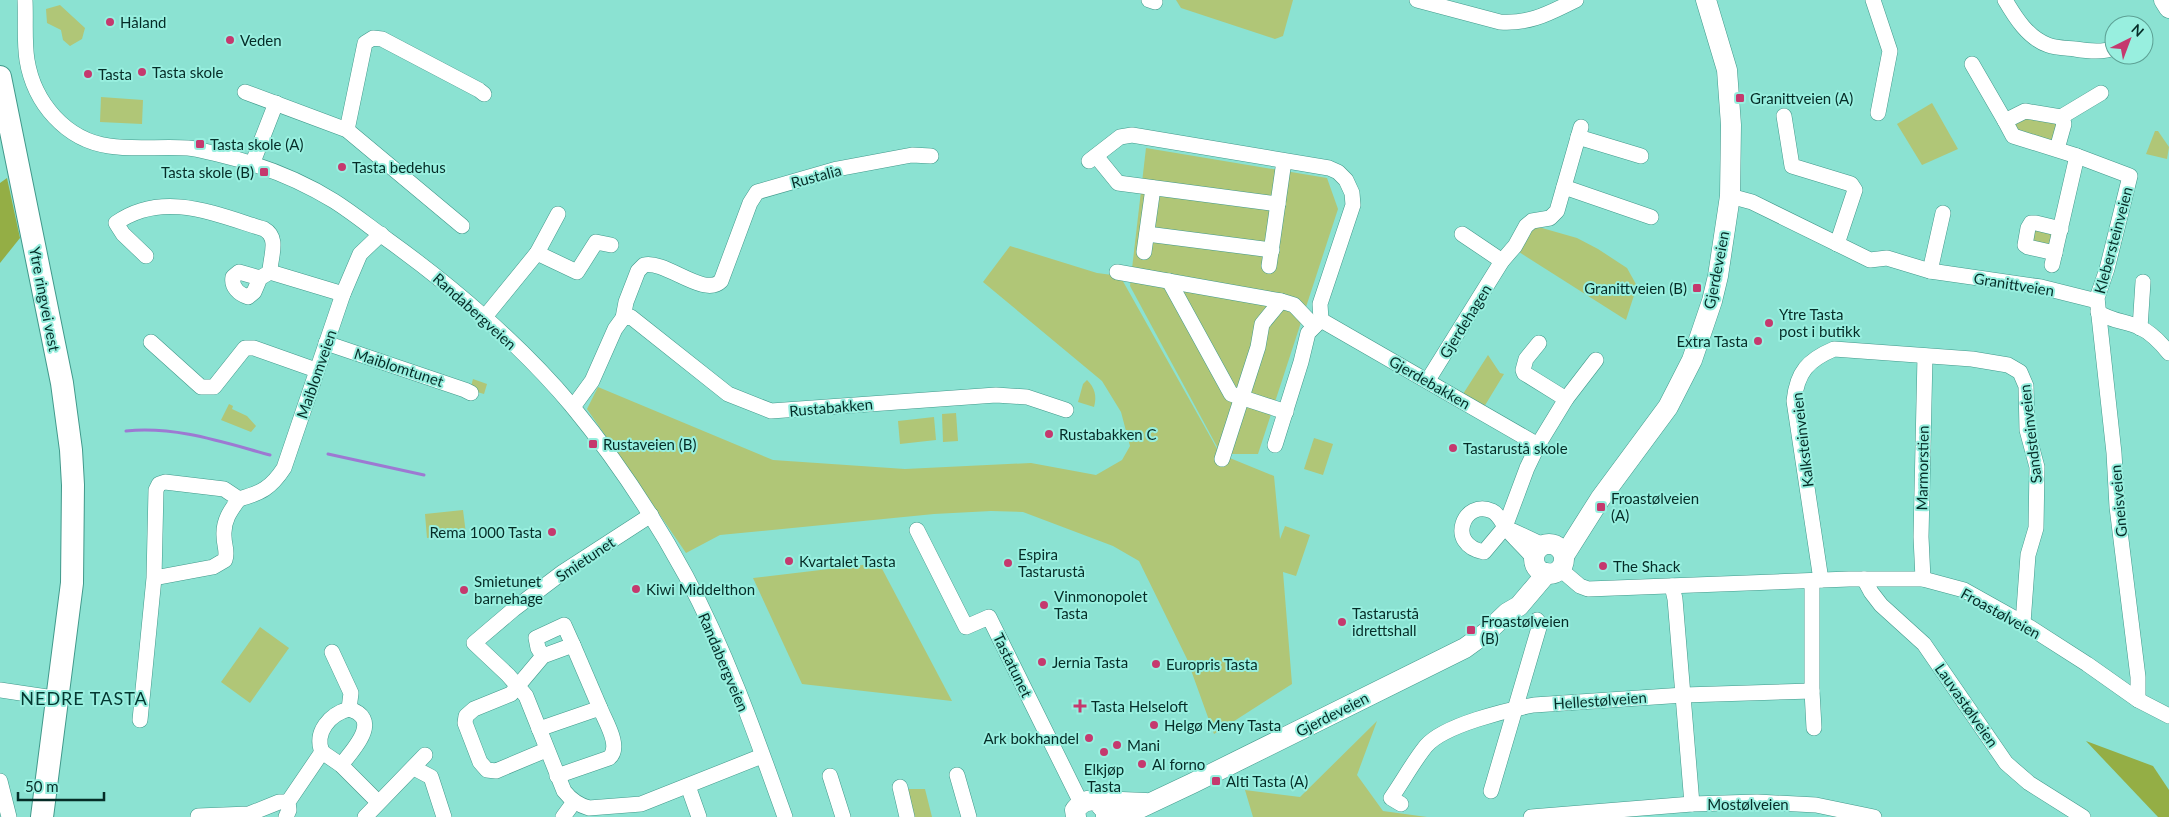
<svg xmlns="http://www.w3.org/2000/svg" width="2169" height="817" viewBox="0 0 2169 817" font-family="Lato,sans-serif">
	<style>
		.green { fill: #b0c677 }
		.forest { fill: #94ae45 }
		.lines { fill: none; stroke-linecap: round; stroke-linejoin: round }
		.stream { stroke: #9d79d2; stroke-width: 3 }
		.minor-casing { stroke: #41998b; stroke-width: 16 }
		.major-casing { stroke: #41998b; stroke-width: 21 }
		.highway-casing { stroke: #41998b; stroke-width: 24 }
		.minor { stroke: #fff; stroke-width: 15 }
		.major { stroke: #fff; stroke-width: 20 }
		.highway { stroke: #fff; stroke-width: 22 }
		.poi-dot { fill: #c5396e; stroke: #98efdf; stroke-width: 2 }
		.labels { text-anchor: middle; dominant-baseline: central; stroke-width: 4; stroke-linejoin: round; paint-order: stroke }
		.poi-label { font-size: 15px; fill: #052c27; stroke: #98efdf; text-anchor: start }
		.street-label { font-size: 15px; fill: #052c27; stroke: #98efdf }
		.quarter-label { font-size: 18px; letter-spacing: 1px; fill: #033730; stroke: #98efdf }
	</style>
	<rect width="100%" height="100%" fill="#8be2d2"/>
	<g class="green">
		<path d="M1176 0H1293L1283 36 1275 39 1181 8Z"/>
		<path d="M60 5 85 28 82 39 70 46 63 40 61 30 47 23 46 9Z"/>
		<path d="M101 97 143 100 142 124 100 122Z"/>
		<path d="M1932 103 1958 149 1922 165 1897 124Z"/>
		<path d="M2025 114 2056 118 2060 126 2055 145 2018 134 2013 126 2015 120Z"/>
		<path d="M2155 131H2158L2169 147 2167 159 2146 154Z"/>
		<path d="M1146 148 1327 178 1338 209 1258 454H1221L1130 286Z"/>
		<path d="M2034 225 2056 231 2052 249 2028 244Z"/>
		<path d="M1535 226 1577 238 1598 249 1627 268 1637 286 1626 320 1519 252 1530 228Z"/>
		<path d="M1010 246 1097 273 1120 276 1220 454 1274 476 1280 539 1285 526 1310 535 1296 576 1283 572 1292 684 1214 734 1187 659 1139 561 1113 546 1023 512 991 511 934 514 720 535 686 553 587 409 598 387 773 460 905 469 1031 463 1096 475 1122 460 1130 446 1121 412 1102 381 983 282Z"/>
		<path d="M1488 355 1500 373 1504 374 1484 407 1463 394Z"/>
		<path d="M473 379 487 384 484 394 470 390Z"/>
		<path d="M1087 380C1095 388 1097 396 1094 407L1078 402 1083 384Z"/>
		<path d="M229 404 233 406 232 409 247 416 256 426 251 432 221 420Z"/>
		<path d="M956 413 958 441 943 442 942 414Z"/>
		<path d="M934 417 936 440 900 444 898 421Z"/>
		<path d="M1314 438 1333 444 1323 475 1304 469Z"/>
		<path d="M463 510 466 534 427 538 425 514Z"/>
		<path d="M879 563 952 701 802 684 753 578Z"/>
		<path d="M260 627 289 648 250 703 221 682Z"/>
		<path d="M1377 721 1357 775 1383 811 1427 817H1253L1245 790 1300 797Z"/>
		<path d="M905 789H925L932 817H912Z"/>
	</g>
	<g class="forest">
		<path d="M7 178 20 238 0 263V183Z"/>
		<path d="M2086 741 2153 766 2169 790V817H2158Z"/>
	</g>
	<g class="lines">
		<g class="stream">
			<path d="M126 431C176 426 222 442 270 455"/>
			<path d="M328 454 424 475"/>
		</g>
		<g class="minor-casing">
			<g id="minor">
				<path d="M25 0C26 20 24 41 27 60 34 103 66 140 109 146 135 150 162 146 188 148 198 149 208 152 217 154 260 164 297 178 334 201 353 213 370 227 388 240 452 286 521 345 572 406 615 458 654 517 686 576 727 653 756 736 785 817"/>
				<path d="M1149 0 1155 2"/>
				<path d="M1417 0 1500 22C1531 24 1549 13 1576 0"/>
				<path d="M1873 0 1890 51 1878 113"/>
				<path d="M2005 0C2015 17 2028 38 2048 45 2056 48 2066 48 2075 49 2087 51 2103 53 2114 48"/>
				<path d="M1972 64 2005 121"/>
				<path d="M245 92 347 130 462 226"/>
				<path d="M2101 93 2061 117 2025 111 2005 121 2013 136 2077 156 2130 176 2107 269 2097 298 2114 453 2117 507 2138 677V700"/>
				<path d="M1784 116 1792 166 1851 184 1855 190 1837 244"/>
				<path d="M347 130 365 43 373 38 382 39 479 90 484 94"/>
				<path d="M1578 137 1641 156"/>
				<path d="M2057 149 2064 124 2061 117"/>
				<path d="M1096 156 1118 183 1278 204"/>
				<path d="M1089 161 1120 137 1132 135 1329 168 1338 172 1346 180 1352 193 1353 205 1320 304 1321 320 1308 333 1301 362 1275 445"/>
				<path d="M253 162 276 103"/>
				<path d="M1564 187 1651 217"/>
				<path d="M1730 196 1752 202 1870 260 1887 258 1930 271 2041 287 2097 301"/>
				<path d="M1147 234 1272 250"/>
				<path d="M1462 234 1502 261"/>
				<path d="M1144 252 1153 188"/>
				<path d="M537 253 577 272 596 242 611 245"/>
				<path d="M2055 253 2028 247 2025 245 2028 228 2031 223H2036L2061 229"/>
				<path d="M146 256 123 234 116 223C163 190 215 214 264 229 280 238 270 257 270 272"/>
				<path d="M2052 265 2077 156"/>
				<path d="M1269 266 1284 161"/>
				<path d="M1930 271 1943 213"/>
				<path d="M1117 272 1281 301 1294 305 1314 326"/>
				<path d="M260 278 254 292 248 297C239 294 231 287 233 277L239 272 260 278 270 272 343 294"/>
				<path d="M1169 281 1231 394 1286 412"/>
				<path d="M2098 312C2110 321 2125 321 2139 327 2150 332 2161 343 2169 353"/>
				<path d="M484 318 537 253 558 214"/>
				<path d="M623 318 631 317 636 321 728 394 771 411 996 395 1027 397 1066 410"/>
				<path d="M1321 320 1538 445"/>
				<path d="M2140 328 2143 282"/>
				<path d="M151 342 201 387H214L245 348H254L316 370"/>
				<path d="M326 343 465 390 471 393"/>
				<path d="M1539 343 1526 359 1523 370 1524 373 1566 399"/>
				<path d="M1428 380 1502 261 1515 246 1526 226 1532 221 1550 218 1557 211 1581 127"/>
				<path d="M573 407 592 381 615 329 623 318 626 302 638 271 644 265C666 260 704 298 721 281L750 203 757 192 837 169 912 155 931 156"/>
				<path d="M1222 459 1258 347 1262 324 1281 301"/>
				<path d="M239 499C261 493 271 488 284 468L343 294 360 254 381 234"/>
				<path d="M651 515 563 572 514 609 474 643 508 675 526 696 564 791C571 800 578 805 589 808L641 804 762 756"/>
				<path d="M917 530 966 627 989 617 1081 803"/>
				<path d="M1513 531 1543 545"/>
				<path d="M1535 556 1530 554C1522 545 1513 537 1506 528 1501 522 1500 515 1492 511 1464 498 1445 545 1484 552L1505 527 1527 468 1538 445 1566 399 1596 360"/>
				<path d="M1560 569 1580 586 1588 589 1849 579H1923L1964 590 2023 623 2087 664 2138 700 2169 716"/>
				<path d="M1864 579 1871 592 1881 605 1924 644 2006 763 2029 783 2083 817"/>
				<path d="M1923 579 1921 537 1925 356"/>
				<path d="M1821 580 1794 401C1797 372 1808 360 1834 349L1972 359 2008 365 2020 372 2026 386 2027 430 2037 467 2036 528 2028 555 2023 623"/>
				<path d="M1812 581V691L1814 728"/>
				<path d="M1672 586 1675 599 1692 804"/>
				<path d="M573 645 600 708"/>
				<path d="M332 652 351 693 349 709C383 719 353 750 341 765"/>
				<path d="M543 656 538 648 536 638 564 625 573 645 543 656 511 694 474 709 466 716 465 723 480 762 487 770 496 771 546 750"/>
				<path d="M0 690 47 697"/>
				<path d="M140 720 154 578 156 490 159 484 165 482 224 489 239 499C230 511 223 521 224 536 224 546 228 551 225 560L213 567 154 578"/>
				<path d="M539 729 600 708C605 721 622 747 609 758L557 776"/>
				<path d="M322 752C314 732 330 714 349 709"/>
				<path d="M414 768 431 777 444 817"/>
				<path d="M957 775 969 817"/>
				<path d="M830 776 843 817"/>
				<path d="M0 781 9 817"/>
				<path d="M688 786 699 817"/>
				<path d="M900 787 907 817"/>
				<path d="M1491 791 1538 631 1540 624 1537 620"/>
				<path d="M1401 804 1391 798C1403 781 1413 762 1426 746 1444 725 1507 710 1534 705L1684 695 1812 691"/>
				<path d="M198 816 249 814 279 802H288"/>
				<path d="M286 817 289 810 288 802 322 752 341 765 378 802"/>
				<path d="M365 817 425 755"/>
				<path d="M563 817 574 802"/>
				<path d="M1531 817 1692 804 1757 802 1816 805 1874 817"/>
			</g>
		</g>
		<g class="major-casing">
			<g id="major">
				<path d="M2164 0 2169 8"/>
				<circle cx="1549" cy="559" r="15"/>
				<path d="M1564 556 1600 499 1668 407 1692 360 1712 301 1718 276 1730 196 1731 125 1727 70 1706 0"/>
				<path d="M1097 801 1146 803"/>
				<path d="M1076 817 1075 810C1082 802 1087 799 1097 801L1106 811V817"/>
				<path d="M1121 817 1193 783 1465 648 1487 632 1507 613 1519 606 1547 573"/>
			</g>
		</g>
		<g class="highway-casing">
			<path id="highway" d="M0 77 62 383 71 450 73 485 72 583 42 817"/>
		</g>
		<use href="#minor" class="minor"/>
		<use href="#major" class="major"/>
		<use href="#highway" class="highway"/>
	</g>
	<g class="poi-dot">
		<circle cx="110" cy="22" r="5"/>
		<circle cx="230" cy="40" r="5"/>
		<circle cx="142" cy="72" r="5"/>
		<circle cx="88" cy="74" r="5"/>
		<rect x="1735" y="93" width="10" height="10" rx="2.5"/>
		<rect x="195" y="139" width="10" height="10" rx="2.5"/>
		<circle cx="342" cy="167" r="5"/>
		<rect x="259" y="167" width="10" height="10" rx="2.5"/>
		<rect x="1692" y="283" width="10" height="10" rx="2.5"/>
		<circle cx="1769" cy="323" r="5"/>
		<circle cx="1758" cy="341" r="5"/>
		<circle cx="1049" cy="434" r="5"/>
		<rect x="588" y="439" width="10" height="10" rx="2.5"/>
		<circle cx="1453" cy="448" r="5"/>
		<rect x="1596" y="502" width="10" height="10" rx="2.5"/>
		<circle cx="552" cy="532" r="5"/>
		<circle cx="789" cy="561" r="5"/>
		<circle cx="1008" cy="563" r="5"/>
		<circle cx="1603" cy="566" r="5"/>
		<circle cx="636" cy="589" r="5"/>
		<circle cx="464" cy="590" r="5"/>
		<circle cx="1044" cy="605" r="5"/>
		<circle cx="1342" cy="622" r="5"/>
		<rect x="1466" y="625" width="10" height="10" rx="2.5"/>
		<circle cx="1042" cy="662" r="5"/>
		<circle cx="1156" cy="664" r="5"/>
		<path d="M1077.5 698.5h5v5h5v5h-5v5h-5v-5h-5v-5h5z"/>
		<circle cx="1154" cy="725" r="5"/>
		<circle cx="1089" cy="738" r="5"/>
		<circle cx="1117" cy="745" r="5"/>
		<circle cx="1104" cy="752" r="5"/>
		<circle cx="1142" cy="764" r="5"/>
		<rect x="1211" y="776" width="10" height="10" rx="2.5"/>
	</g>
	<g class="labels">
		<g class="poi-label">
			<text x="120" y="22">Håland</text>
			<text x="240" y="40">Veden</text>
			<text x="152" y="72">Tasta skole</text>
			<text x="98" y="74">Tasta</text>
			<text x="1750" y="98">Granittveien (A)</text>
			<text x="210" y="144">Tasta skole (A)</text>
			<text x="352" y="167">Tasta bedehus</text>
			<text x="254" y="172" text-anchor="end">Tasta skole (B)</text>
			<text x="1687" y="288" text-anchor="end">Granittveien (B)</text>
			<text x="1779" y="314">Ytre Tasta<tspan x="1779" dy="17">post i butikk</tspan></text>
			<text x="1748" y="341" text-anchor="end">Extra Tasta</text>
			<text x="1059" y="434">Rustabakken C</text>
			<text x="603" y="444">Rustaveien (B)</text>
			<text x="1463" y="448">Tastarustå skole</text>
			<text x="1611" y="498">Froastølveien<tspan x="1611" dy="17">(A)</tspan></text>
			<text x="542" y="532" text-anchor="end">Rema 1000 Tasta</text>
			<text x="1018" y="554">Espira<tspan x="1018" dy="17">Tastarustå</tspan></text>
			<text x="799" y="561">Kvartalet Tasta</text>
			<text x="1613" y="566">The Shack</text>
			<text x="474" y="581">Smietunet<tspan x="474" dy="17">barnehage</tspan></text>
			<text x="646" y="589">Kiwi Middelthon</text>
			<text x="1054" y="596">Vinmonopolet<tspan x="1054" dy="17">Tasta</tspan></text>
			<text x="1352" y="613">Tastarustå<tspan x="1352" dy="17">idrettshall</tspan></text>
			<text x="1481" y="621">Froastølveien<tspan x="1481" dy="17">(B)</tspan></text>
			<text x="1052" y="662">Jernia Tasta</text>
			<text x="1166" y="664">Europris Tasta</text>
			<text x="1091" y="706">Tasta Helseloft</text>
			<text x="1164" y="725">Helgø Meny Tasta</text>
			<text x="1079" y="738" text-anchor="end">Ark bokhandel</text>
			<text x="1127" y="745">Mani</text>
			<text x="1152" y="764">Al forno</text>
			<text x="1104" y="769" text-anchor="middle">Elkjøp<tspan x="1104" dy="17">Tasta</tspan></text>
			<text x="1226" y="781">Alti Tasta (A)</text>
		</g>
		<g class="street-label">
			<text transform="translate(816 176) rotate(-15)">Rustalia</text>
			<text transform="translate(2113 240) rotate(-75)">Klebersteinveien</text>
			<text transform="translate(1716 270) rotate(-79)">Gjerdeveien</text>
			<text transform="translate(2014 284) rotate(9)">Granittveien</text>
			<text transform="translate(45 299) rotate(79)">Ytre ringvei vest</text>
			<text transform="translate(475 311) rotate(42)">Randabergveien</text>
			<text transform="translate(1465 321) rotate(-58)">Gjerdehagen</text>
			<text transform="translate(399 367) rotate(18)">Maiblomtunet</text>
			<text transform="translate(316 374) rotate(-71)">Maiblomveien</text>
			<text transform="translate(1430 382) rotate(30)">Gjerdebakken</text>
			<text transform="translate(831 407) rotate(-5)">Rustabakken</text>
			<text transform="translate(2030 434) rotate(-97)">Sandsteinveien</text>
			<text transform="translate(1802 440) rotate(-97)">Kalksteinveien</text>
			<text transform="translate(1922 468) rotate(-89)">Marmorstien</text>
			<text transform="translate(2118 501) rotate(-95)">Gneisveien</text>
			<text transform="translate(585 559) rotate(-34)">Smietunet</text>
			<text transform="translate(2001 613) rotate(29)">Froastølveien</text>
			<text transform="translate(724 662) rotate(67)">Randabergveien</text>
			<text transform="translate(1013 665) rotate(64)">Tastatunet</text>
			<text transform="translate(1600 700) rotate(-4)">Hellestølveien</text>
			<text transform="translate(1967 705) rotate(55)">Lauvastølveien</text>
			<text transform="translate(1332 714) rotate(-27)">Gjerdeveien</text>
			<text x="1748" y="804">Mostølveien</text>
		</g>
		<g class="quarter-label">
			<text x="84" y="698">NEDRE TASTA</text>
		</g>
	</g>
	<g transform="translate(2129 40) rotate(42)"><circle r="24" fill="#98efdf" stroke="#5da195"/>
	<path d="M0-4L9 19L0 12L-9 19Z" fill="#c5396e"/>
	<text y="-8" font-size="14" font-weight="bold" text-anchor="middle" fill="#052c27">N</text>
	</g>
	<path d="M18 792v8h86v-8" fill="none" stroke="#052c27" stroke-width="2.5"/>
	<text x="25" y="792" font-size="15" fill="#052c27" stroke="#98efdf" stroke-width="4" paint-order="stroke">50 m</text>
</svg>
